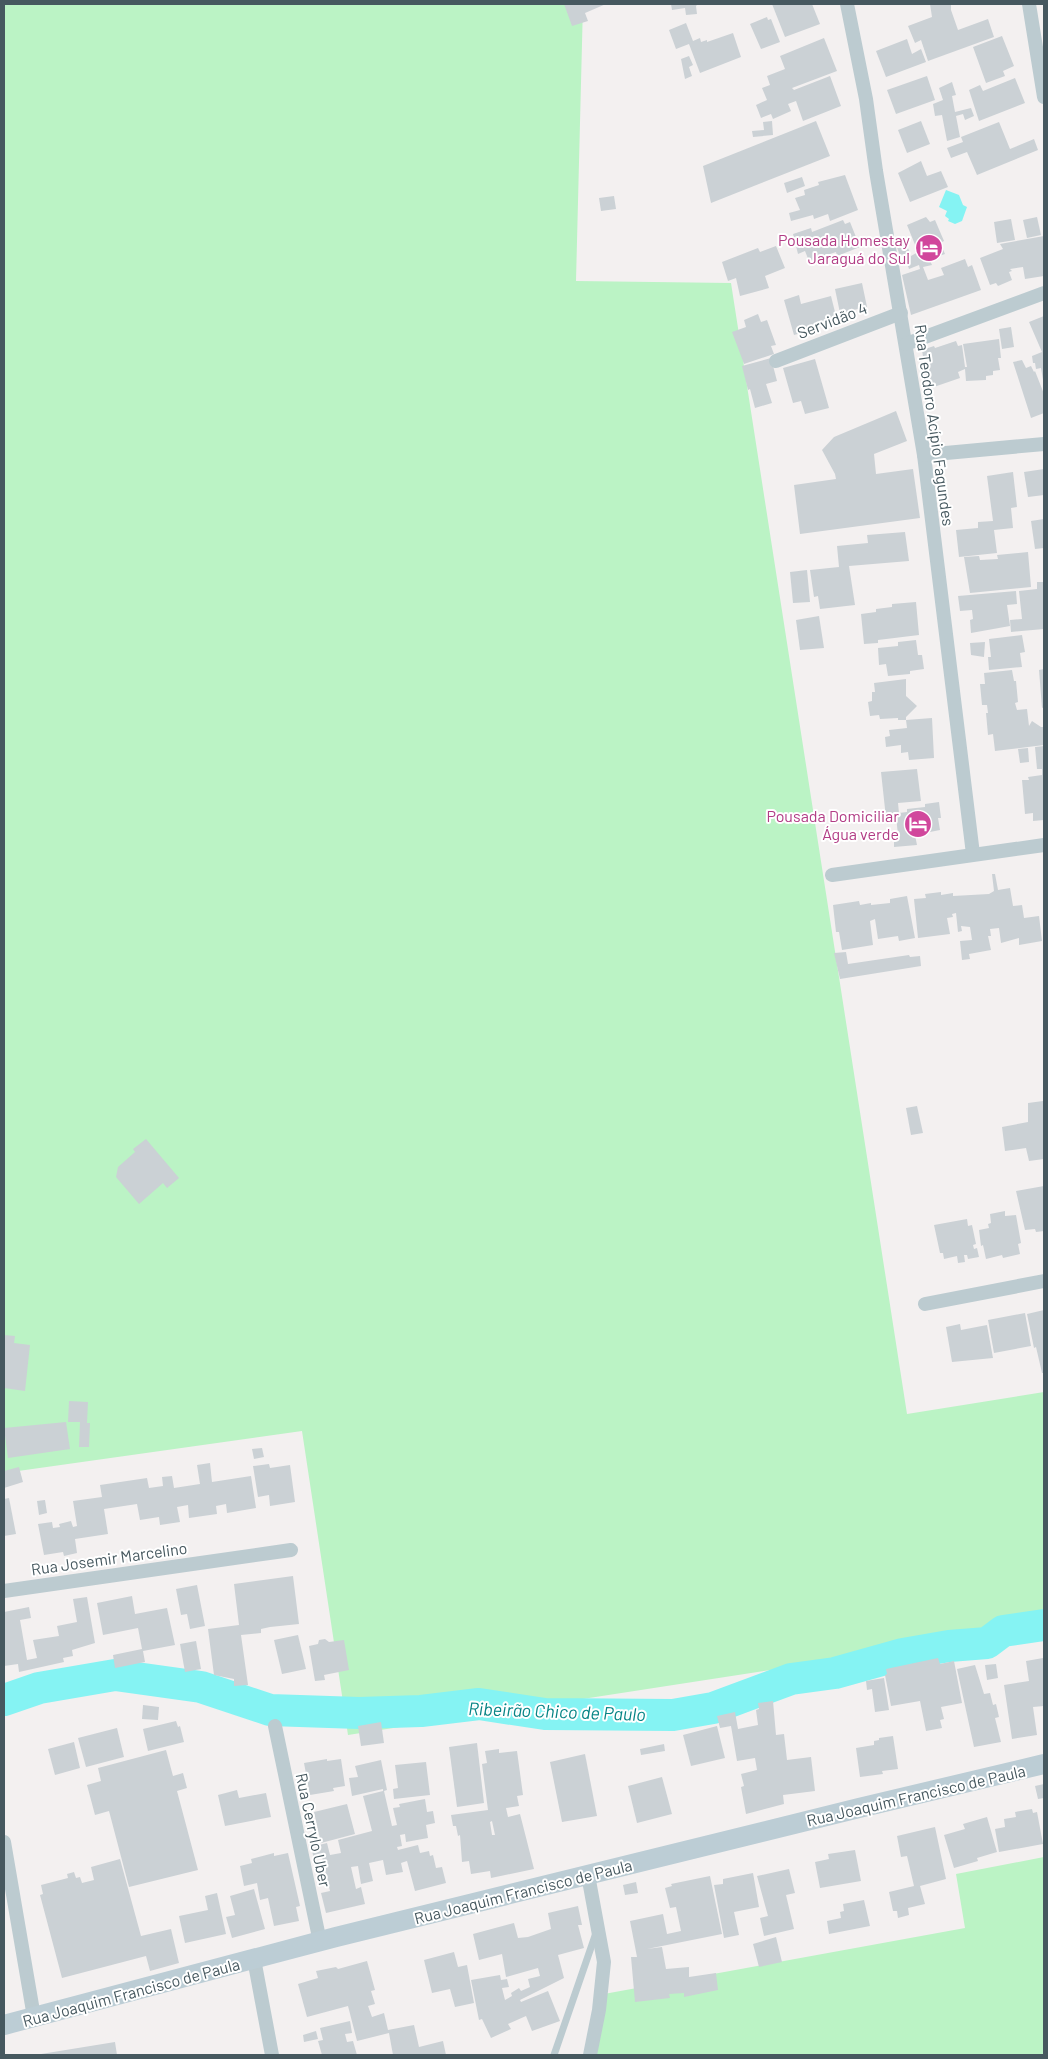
<svg xmlns="http://www.w3.org/2000/svg" width="1048" height="2059" viewBox="0 0 1048 2059" font-family="Barlow,sans-serif">
	<style>
		.green { fill: #bbf3c5 }
		.water { fill: #85f3f3 }
		.lines { fill: none; stroke-linecap: round; stroke-linejoin: round }
		.river { stroke: #85f3f3; stroke-width: 32 }
		.building { fill: #cbd1d5; fill-rule: evenodd }
		.lane { stroke: #bccbd0; stroke-width: 7 }
		.street { stroke: #bccbd0; stroke-width: 14 }
		.secondary { stroke: #bccdd5; stroke-width: 20 }
		.labels { text-anchor: middle; dominant-baseline: central; stroke-width: 4; stroke-linejoin: round; paint-order: stroke }
		.hotel-label { font-size: 16px; fill: #b23c85; stroke: #fff; text-anchor: end }
		.street-label { font-size: 16px; fill: #46585f; stroke: #fff }
		.water-label { font-size: 18px; font-style: italic; fill: #068485; stroke: #fff }
	</style>
	<rect width="100%" height="100%" fill="#f3f0f0"/>
	<g class="green">
		<path d="M4 4H583L576 281 731 283 907 1414 1044 1392V1628L348 1735 302 1431 4 1473Z"/>
		<path d="M1044 1857V2055H593L604 1994 965 1928 956 1874Z"/>
	</g>
	<path class="water" d="M946 190 959 195 963 205 967 207 962 221 955 224 948 221 949 219 945 216 947 211 939 207Z"/>
	<g class="lines">
		<path class="river" d="M4 1700 39 1688 115 1675 201 1687 270 1710 359 1713 421 1711 479 1704 545 1714 673 1715 713 1708 791 1679 835 1673 903 1654 949 1646 987 1643 1003 1631 1044 1625"/>
	</g>
	<g class="building">
		<path d="M564 4H606L585 13 588 21 572 26Z"/>
		<path d="M671 4H698L696 6 697 14 686 15 685 8 672 10Z"/>
		<path d="M772 4H812L820 24 785 37Z"/>
		<path d="M930 4H951V10L958 30 988 19 994 37 928 61 921 40 915 43 908 26 932 17Z"/>
		<path d="M767 17 768 20 771 19 780 42 761 49 750 24Z"/>
		<path d="M686 23 693 41 700 38 701 42 707 40V42L733 33 741 57 700 73 689 44 676 49 669 30Z"/>
		<path d="M1002 36 1014 66 1003 71 1005 76 986 83 973 47Z"/>
		<path d="M824 38 837 71 792 88 794 90 830 76 841 106 803 121 796 101 788 104 791 111 773 119 771 114 761 118 756 105 767 100 762 88 770 85 767 76 785 69 780 56Z"/>
		<path d="M907 39 912 54 921 49 926 62 886 77 876 51Z"/>
		<path d="M689 56 693 65 689 67 692 76 685 79 681 59Z"/>
		<path d="M927 76 935 100 896 114 887 90Z"/>
		<path d="M1015 78 1025 103 979 121 969 90 980 85 983 91Z"/>
		<path d="M952 82 956 95 952 96 955 112 971 108 974 116 965 120 963 114 956 116 960 137 947 141 942 115 935 116 933 104 943 100 939 88Z"/>
		<path d="M772 121 773 135 753 137 752 131 764 130 763 122Z"/>
		<path d="M816 121 830 156 711 203 703 166Z"/>
		<path d="M921 121 930 144 907 153 898 130Z"/>
		<path d="M999 122 1010 149 1034 139 1038 150 977 175 967 152 951 158 947 148 963 142 961 137Z"/>
		<path d="M921 161 927 176 941 171 948 187 910 202 898 173Z"/>
		<path d="M845 175 858 210 830 221 828 214 814 219 813 215 791 221 789 213 800 210 795 198 805 195 804 190 819 185 818 182Z"/>
		<path d="M802 177 805 186 787 193 784 183Z"/>
		<path d="M614 196 616 209 601 211 599 198Z"/>
		<path d="M926 217 930 222 935 220 944 241 940 243 945 254 939 256 938 252 928 256 932 265 923 267 928 280 944 275 941 268 965 259 968 267 972 265 981 290 911 315 902 275 920 269 919 265 909 269 906 260 902 261 895 242 904 238 911 256 918 252 907 225Z"/>
		<path d="M1037 217 1041 235 1027 238 1023 220Z"/>
		<path d="M1011 219 1015 240 997 243 994 222Z"/>
		<path d="M843 220 845 224 850 222 860 247 837 256 836 252 809 261 805 251 798 254 793 234 811 228 812 232Z"/>
		<path d="M1044 236V276L1025 279 1023 267 1010 269 1012 271 1009 272 1012 280 998 286 996 283 990 285 980 258 1003 249 1000 244Z"/>
		<path d="M776 246 785 268 765 276 769 288 740 296 736 278 728 281 722 262 758 248 760 252Z"/>
		<path d="M862 283 867 307 840 313 835 289Z"/>
		<path d="M799 295 801 304 831 296 837 320 807 328 808 331 794 335 784 300Z"/>
		<path d="M758 314 761 322 767 320 776 345 771 346 774 354 744 364 732 332 746 327 744 320Z"/>
		<path d="M1044 316V380H1043L1041 368 1036 369 1035 363H1033L1032 356 1042 352 1029 322Z"/>
		<path d="M1011 327 1014 347 1002 349 999 329Z"/>
		<path d="M999 339 1001 358H998L1000 370 993 371V375L986 376V380L966 381 965 369 958 372 960 378 928 389 922 350 934 346 935 348 956 341 958 346 962 345 965 367H967L963 344Z"/>
		<path d="M771 358 777 381 766 384 772 403 755 408 750 389 748 390 742 366Z"/>
		<path d="M815 359 829 408 805 414 801 401 793 403 783 368Z"/>
		<path d="M1022 360 1026 368 1031 366 1034 372 1035 371 1044 394V413L1031 418 1013 362Z"/>
		<path d="M896 411 907 441 874 454 876 474 913 469 920 518 800 534 794 485 836 479 835 474 822 450 834 437Z"/>
		<path d="M1044 469V495L1028 497 1024 472Z"/>
		<path d="M1013 472 1017 507 1011 508 1013 528 994 530 997 553 959 557 956 530 978 528V522L993 521 987 476Z"/>
		<path d="M1044 519V548L1035 549 1031 521Z"/>
		<path d="M905 532 909 561 849 566 855 605 820 609 818 596 814 597 810 570 839 567 837 546 868 543 867 535Z"/>
		<path d="M1028 552 1031 587 970 593 964 557 979 556 980 560 998 559 997 555Z"/>
		<path d="M807 570 810 602 793 603 790 572Z"/>
		<path d="M1037 582H1044V629L1011 632 1010 620 1022 619 1019 591 1037 589Z"/>
		<path d="M1016 591 1017 604 1007 605 1010 626 971 633 970 620 973 619 972 610 960 611 958 596Z"/>
		<path d="M916 602 919 635 878 640V643L864 644 861 614 876 612V609L892 607V604Z"/>
		<path d="M819 616 824 648 800 650 796 620Z"/>
		<path d="M1022 635 1025 652 1020 653 1022 667 989 670 988 657H991L989 639Z"/>
		<path d="M916 640 918 655H922L924 669 910 671V674L888 676 886 664 879 665 878 648 898 646V642Z"/>
		<path d="M985 642 984 657 971 655 970 643Z"/>
		<path d="M1044 669V707L1042 708 1039 670Z"/>
		<path d="M1012 670 1014 681H1016L1018 702 1015 703 1017 710 1027 709 1029 726 1032 721 1041 727H1044V745L995 751 993 734 988 735 986 713H988L987 705H982L980 684H985L984 673Z"/>
		<path d="M906 679V696L917 706 906 717V720L932 718 934 758 909 760 908 752 901 753V745L886 747 885 737 890 736 889 730 907 728 906 720H898V718L880 719 879 715 870 716 868 702 872 701V692H875L874 683Z"/>
		<path d="M1044 746V820L1033 821V813L1025 814 1022 780H1029L1028 777 1042 775V769H1037L1035 747Z"/>
		<path d="M1028 748 1029 762 1020 763 1018 749Z"/>
		<path d="M917 769 921 801 898 803 899 813 907 812V809L925 807V804L939 802 941 818H938L940 830 915 835 917 845 894 847V836L898 835 896 816 886 818 881 772Z"/>
		<path d="M992 874H995L998 890 1010 888 1013 906 1022 905 1024 918 1039 916 1042 941 1019 945V938L1001 943 999 928 990 929 991 936H988L991 950 969 954 970 959 962 960 960 941 972 940 970 927 961 926 962 931 958 932 956 913 952 914 953 917 947 918 950 934 918 938 914 899 926 898 925 894 941 892V895L953 893V896L989 894 994 891Z"/>
		<path d="M907 896 915 938 899 941 898 936 878 939 875 919 870 921 873 945 842 950 839 932H836L833 905 859 901 860 905 871 903V905L890 903V899Z"/>
		<path d="M846 952 848 964 909 955 910 957 920 956 921 966 840 979 834 953Z"/>
		<path d="M1043 1101 1044 1104V1159L1029 1161 1026 1148 1005 1151 1002 1127 1028 1122V1103Z"/>
		<path d="M917 1106 923 1133 911 1135 906 1108Z"/>
		<path d="M146 1139 179 1178 167 1188 163 1183 139 1204 116 1177 118 1167 135 1152 133 1149Z"/>
		<path d="M1044 1186V1231L1036 1232 1035 1229 1025 1230 1016 1191Z"/>
		<path d="M1005 1211V1216L1016 1215 1021 1243 1018 1244 1020 1254 1003 1258 1002 1255 986 1259 983 1245 981 1246 979 1230 989 1228 988 1224 991 1223 990 1214Z"/>
		<path d="M967 1219 968 1226 972 1225 976 1244 973 1245 974 1249 977 1248 979 1257 968 1259 967 1255H964L965 1262 958 1263 957 1256 944 1259 943 1253H940L934 1225Z"/>
		<path d="M1044 1310V1373H1042L1036 1347 1034 1348 1027 1314Z"/>
		<path d="M1025 1313 1031 1346 994 1353 988 1320Z"/>
		<path d="M960 1324 961 1330 987 1325 993 1358 952 1362 946 1327Z"/>
		<path d="M4 1335 15 1336 14 1343 30 1345 25 1391 4 1388Z"/>
		<path d="M69 1401 88 1402 87 1423H90L89 1447H79L80 1422H68Z"/>
		<path d="M66 1422 70 1449 8 1458 4 1428Z"/>
		<path d="M262 1448 264 1457 254 1459 252 1449Z"/>
		<path d="M210 1463 212 1482 251 1476 256 1508 227 1513 226 1504 216 1506 217 1514 189 1518 188 1505 177 1507 180 1522 160 1525 159 1517 140 1520 137 1504 104 1509 108 1534 75 1539 77 1553 64 1556 63 1552 44 1555 38 1524 52 1522 53 1528 60 1527 59 1524 71 1521 73 1527 77 1526 73 1501 102 1497 100 1485 147 1478 149 1488 163 1486 162 1477 172 1476 174 1488 200 1484 197 1465Z"/>
		<path d="M269 1464 270 1468 290 1465 295 1502 270 1506 269 1495 258 1497 253 1466Z"/>
		<path d="M19 1467 23 1482 4 1488V1471Z"/>
		<path d="M9 1498 16 1534 4 1536V1499Z"/>
		<path d="M45 1500 47 1513 39 1515 37 1501Z"/>
		<path d="M293 1576 299 1624 270 1627 261 1629V1633L241 1635 248 1685 234 1686V1679L214 1675 208 1629 239 1625 234 1584Z"/>
		<path d="M197 1585 205 1626 190 1629 187 1614 181 1615 176 1589Z"/>
		<path d="M132 1596 135 1614 167 1608 175 1645 143 1651 145 1662 115 1668 113 1655 142 1649 138 1628 103 1635 97 1603Z"/>
		<path d="M87 1597 95 1643 72 1650 73 1656 63 1658 64 1662 19 1672 18 1664 4 1666V1612L29 1607 31 1618 20 1620 27 1660 37 1658 33 1640 59 1636 57 1626 77 1622 73 1599Z"/>
		<path d="M298 1635 306 1669 282 1674 274 1640Z"/>
		<path d="M325 1639 329 1642 344 1640 349 1670 324 1675 325 1680 315 1681 309 1646 318 1644 319 1640Z"/>
		<path d="M196 1641 201 1669 185 1672 180 1644Z"/>
		<path d="M938 1658 940 1664 954 1661 962 1703 941 1707 944 1719 940 1720 942 1728 926 1731 920 1701 891 1706 885 1675 887 1674 886 1669Z"/>
		<path d="M1043 1658 1044 1706 1033 1707 1037 1735 1012 1739 1004 1685 1029 1681 1026 1661Z"/>
		<path d="M996 1664 998 1678 987 1680 985 1665Z"/>
		<path d="M975 1665 984 1694 990 1693 993 1705 996 1704 999 1717 995 1718 1001 1742 974 1747 957 1669Z"/>
		<path d="M884 1678 889 1710 875 1712 872 1689 867 1690 866 1681Z"/>
		<path d="M773 1701 776 1735 784 1734 787 1760 811 1757 815 1791 783 1795 784 1804 746 1814 741 1787 744 1786 741 1774 757 1770 755 1758 737 1761 731 1726 720 1728 717 1716 735 1712 738 1729 758 1725 756 1710 759 1709 758 1703Z"/>
		<path d="M143 1705 159 1707 158 1720 142 1719Z"/>
		<path d="M176 1721 178 1727 180 1726 184 1742 148 1751 143 1729Z"/>
		<path d="M381 1722 384 1743 361 1746 358 1726Z"/>
		<path d="M717 1726 725 1758 691 1766 683 1735Z"/>
		<path d="M117 1728 124 1757 86 1767 78 1738Z"/>
		<path d="M893 1736 898 1769 882 1771 883 1774 860 1777 856 1748 874 1745V1741L879 1740V1738Z"/>
		<path d="M74 1742 80 1768 55 1775 48 1749Z"/>
		<path d="M477 1743 484 1803 457 1807 449 1747Z"/>
		<path d="M664 1744 665 1751 641 1755 640 1749Z"/>
		<path d="M499 1749V1753L517 1751 523 1795 517 1796 519 1806 506 1808 508 1817 520 1814 534 1869 491 1878 490 1871 471 1874 469 1861 462 1862 460 1835 458 1836 456 1826H453L451 1815 488 1810 482 1764 487 1763 485 1751ZM492 1821 495 1835H492L490 1822Z"/>
		<path d="M166 1750 173 1776 183 1773 187 1788 177 1791 198 1870 129 1887 109 1811 95 1815 87 1785 101 1781 98 1768Z"/>
		<path d="M585 1754 597 1816 562 1822 550 1762Z"/>
		<path d="M327 1759V1761L341 1759 345 1786 333 1788 334 1791 310 1795 304 1763Z"/>
		<path d="M381 1760 387 1790 384 1791 392 1826 397 1825 393 1808 400 1807 399 1804 425 1799 427 1812 433 1811 435 1823 426 1825 428 1838 406 1842 405 1834 400 1835 402 1846 397 1847 398 1850 418 1845 420 1853 429 1851 430 1856 433 1855 436 1868 442 1867 446 1883 415 1891 407 1861 401 1863 403 1872 386 1875 383 1860 369 1863 373 1881 361 1884 358 1866 351 1867 356 1889 361 1887 365 1904 326 1913 321 1893 330 1891 322 1857 314 1859 311 1847 327 1843 330 1855 341 1853 338 1840 372 1831 363 1796 383 1791V1789L352 1796 349 1778 358 1777 355 1766Z"/>
		<path d="M426 1762 430 1795 394 1799 393 1789 398 1788 395 1765Z"/>
		<path d="M662 1777 672 1814 637 1823 628 1786Z"/>
		<path d="M1044 1784V1798L1038 1799 1035 1786Z"/>
		<path d="M237 1790 239 1798 266 1793 271 1817 225 1826 218 1795Z"/>
		<path d="M347 1804 355 1834 321 1843 314 1812Z"/>
		<path d="M1032 1809 1033 1813 1037 1812 1043 1844 999 1852 995 1829 1005 1827 1004 1819 1016 1817 1015 1812Z"/>
		<path d="M987 1817 997 1852 977 1858 978 1861 954 1868 944 1835 965 1829 963 1824Z"/>
		<path d="M935 1827 946 1879 920 1886 925 1904 908 1908 909 1915 898 1918 897 1911H893L889 1892 914 1886 907 1856 901 1857 897 1836Z"/>
		<path d="M855 1850 861 1881 820 1888 815 1862 829 1859 828 1854Z"/>
		<path d="M274 1853V1856L288 1853 300 1906 296 1907 299 1921 274 1926 268 1898 260 1900 257 1883 244 1886 240 1866 252 1863 251 1859Z"/>
		<path d="M120 1859 141 1936 171 1929 179 1963 150 1971 146 1956 62 1978 40 1895 43 1894 41 1885 68 1878 67 1874 74 1872 76 1878 80 1877 82 1883 94 1880 91 1867Z"/>
		<path d="M789 1869 795 1893 786 1895 794 1929 764 1936 760 1918 768 1916 757 1876Z"/>
		<path d="M753 1873 759 1907 734 1912 739 1935 724 1938 714 1885 723 1884V1879Z"/>
		<path d="M710 1876 722 1934 647 1949 662 1947 666 1969 689 1967V1977L716 1973 718 1990 684 1997V1993L669 1994 670 1998 635 2002 631 1957H637L630 1921 663 1914 667 1934 681 1931 676 1907 670 1908 665 1888 672 1886 671 1884Z"/>
		<path d="M636 1882 638 1893 625 1895 623 1885Z"/>
		<path d="M254 1889 265 1929 232 1938 226 1917 235 1915 230 1896Z"/>
		<path d="M217 1893 226 1934 185 1943 179 1916 208 1910 205 1896Z"/>
		<path d="M864 1900 870 1926 829 1934 827 1921 841 1918 840 1912 844 1911 843 1904Z"/>
		<path d="M578 1906 582 1925H578L584 1948 558 1955 564 1978 520 2000 521 2002 548 1991 560 2021 532 2031 526 2016 508 2024 511 2029 491 2038 482 2019 479 2020 471 1980 500 1975 501 1980 507 1979 509 1987 502 1988 505 2000 512 1996 511 1993 519 1988 521 1991 530 1987 528 1979 540 1976 538 1968 506 1977 502 1954 479 1960 473 1934 514 1923 518 1938 528 1937 551 1929 548 1913Z"/>
		<path d="M776 1937 782 1962 759 1967 753 1944Z"/>
		<path d="M454 1952 458 1967 467 1965 474 2003 455 2007 450 1989 432 1993 424 1960Z"/>
		<path d="M367 1961 375 1990 371 1991 375 2004 368 2006 372 2017 384 2013 388 2030 414 2025 419 2047 443 2041 446 2055H393L389 2033 357 2041 348 2006 307 2017 298 1984 318 1978 316 1971 336 1967 338 1969Z"/>
		<path d="M350 2021 352 2033 345 2034 347 2042 353 2041 357 2055H322L318 2041 323 2040 320 2028Z"/>
		<path d="M316 2031 318 2039 304 2042 303 2035Z"/>
		<path d="M115 2042 117 2055H41V2054Z"/>
	</g>
	<g class="lines">
		<path class="lane" d="M554 2055 596 1933"/>
		<g class="street">
			<path d="M847 4 866 99 876 171 924 455 973 854"/>
			<path d="M1029 4 1044 97"/>
			<path d="M906 344 1044 293"/>
			<path d="M776 361 901 313"/>
			<path d="M924 455 1044 444"/>
			<path d="M832 875 1044 845"/>
			<path d="M925 1304 1044 1281"/>
			<path d="M4 1591 291 1550"/>
			<path d="M275 1726 320 1942"/>
			<path d="M4 1842 34 2017"/>
			<path d="M588 1875 604 1962 599 2010 590 2055"/>
			<path d="M254 1959 272 2055"/>
		</g>
		<path class="secondary" d="M4 2025 336 1937 859 1808 1044 1764"/>
	</g>
	<defs>
		<g id="hotel-disc" transform="scale(1.4375)"><circle r="9.5" fill="#d1479c" stroke="#fff"/><path d="M-6-4.5h1.5V1H6V5H4.5V3h-9V5H-6ZM-4 0a1.8 1.8 0 1 1 3.6 0ZM.5 0V-2.5h3Q6-2.5 6 0Z" fill="#fff"/></g>
	</defs>
	<g fill-rule="evenodd">
		<use href="#hotel-disc" x="929" y="248"/>
		<use href="#hotel-disc" x="918" y="824"/>
	</g>
	<g class="labels">
		<g class="hotel-label">
			<text x="910" y="239">Pousada Homestay<tspan x="910" dy="18">Jaraguá do Sul</tspan></text>
			<text x="899" y="815">Pousada Domiciliar<tspan x="899" dy="18">Água verde</tspan></text>
		</g>
		<g class="street-label">
			<text transform="translate(832 320) rotate(-21)">Servidão 4</text>
			<text transform="translate(935 425) rotate(82)">Rua Teodoro Acípio Fagundes</text>
			<text transform="translate(109 1558) rotate(-8)">Rua Josemir Marcelino</text>
			<text transform="translate(916 1795) rotate(-13)">Rua Joaquim Francisco de Paula</text>
			<text transform="translate(314 1830) rotate(78)">Rua Cerrylo Uber</text>
			<text transform="translate(523 1891) rotate(-14)">Rua Joaquim Francisco de Paula</text>
			<text transform="translate(131 1992) rotate(-15)">Rua Joaquim Francisco de Paula</text>
		</g>
		<g class="water-label">
			<text transform="translate(557 1711) rotate(2)">Ribeirão Chico de Paulo</text>
		</g>
	</g>
	<rect width="1048" height="2059" fill="none" stroke="#46585f" stroke-width="10"/>
</svg>
